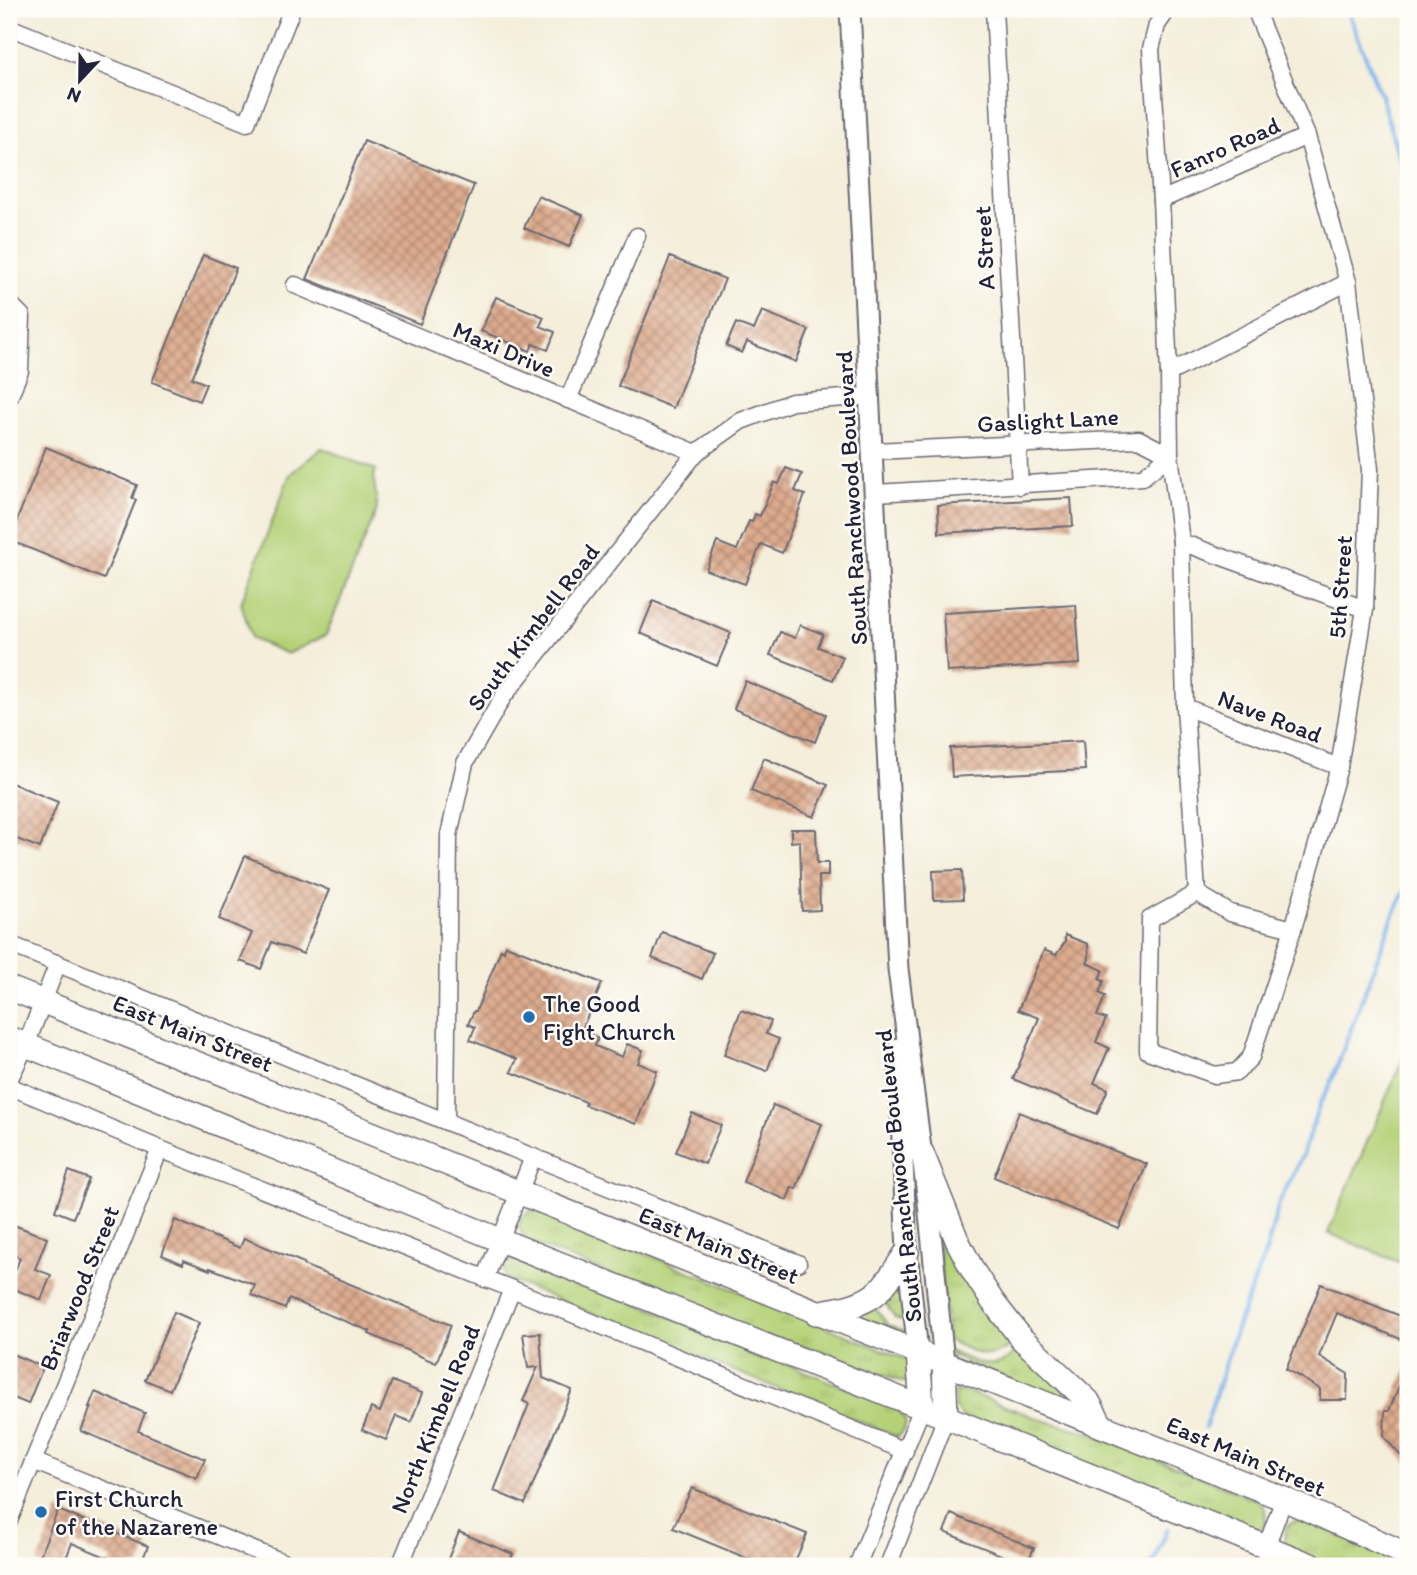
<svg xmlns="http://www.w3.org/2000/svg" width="1417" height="1575" viewBox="0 0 1417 1575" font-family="Itim,sans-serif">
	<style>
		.grass { fill: url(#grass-tufts); stroke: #6b7a59; stroke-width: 2 }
		.garden { fill: #b4d177; stroke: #6b7a59; stroke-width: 2 }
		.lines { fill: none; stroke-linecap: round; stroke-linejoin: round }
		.stream { stroke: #7eb4ed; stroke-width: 4.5 }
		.building { fill: url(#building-cross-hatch) }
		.minor-casing { stroke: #6c6973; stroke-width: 19 }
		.major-casing { stroke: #6c6973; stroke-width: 23 }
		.highway-casing { stroke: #6c6973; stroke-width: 26 }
		.minor { stroke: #fff; stroke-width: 16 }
		.major { stroke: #fff; stroke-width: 19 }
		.highway { stroke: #fff; stroke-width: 23 }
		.poi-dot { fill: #1f6fb2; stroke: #fdfcf7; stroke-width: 2.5 }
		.labels { text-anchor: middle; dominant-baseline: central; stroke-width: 5; stroke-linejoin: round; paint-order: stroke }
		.street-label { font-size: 24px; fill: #22223b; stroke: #fdfcf7 }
		.poi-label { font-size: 24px; fill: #22223b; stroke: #fdfcf7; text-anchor: start }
	</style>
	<defs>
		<pattern id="grass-tufts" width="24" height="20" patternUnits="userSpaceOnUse" patternTransform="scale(1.75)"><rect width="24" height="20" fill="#b4d177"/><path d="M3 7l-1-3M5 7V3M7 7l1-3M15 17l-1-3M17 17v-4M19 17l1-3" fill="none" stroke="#9ab368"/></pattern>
		<pattern id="building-cross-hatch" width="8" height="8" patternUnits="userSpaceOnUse" patternTransform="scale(1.75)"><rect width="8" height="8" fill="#ddab8e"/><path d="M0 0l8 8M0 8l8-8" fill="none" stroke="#b38b75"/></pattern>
	</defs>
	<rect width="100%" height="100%" fill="#fdfcf7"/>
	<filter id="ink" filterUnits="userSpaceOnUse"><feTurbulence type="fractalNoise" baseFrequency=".0143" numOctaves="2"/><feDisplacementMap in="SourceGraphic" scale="14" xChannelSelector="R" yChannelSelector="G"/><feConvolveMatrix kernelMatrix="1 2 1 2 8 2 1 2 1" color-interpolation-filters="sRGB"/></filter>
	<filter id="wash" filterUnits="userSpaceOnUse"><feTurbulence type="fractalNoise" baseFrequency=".00686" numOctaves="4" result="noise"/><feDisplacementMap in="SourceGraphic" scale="28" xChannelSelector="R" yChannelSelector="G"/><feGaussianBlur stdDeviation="1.57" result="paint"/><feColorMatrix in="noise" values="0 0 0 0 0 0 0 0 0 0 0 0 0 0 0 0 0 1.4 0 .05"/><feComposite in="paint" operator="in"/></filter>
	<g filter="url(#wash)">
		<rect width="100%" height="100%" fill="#f4eeda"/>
		<g class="grass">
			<path d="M934 1203 1014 1341C990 1366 975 1352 948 1340Z"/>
			<path d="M533 1210 542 1212 908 1360 915 1381 902 1382 822 1351 771 1339 529 1242C516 1230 515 1218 533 1210Z"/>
			<path d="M521 1256 898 1409C907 1420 909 1427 898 1437L507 1279 504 1272V1264Z"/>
			<path d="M900 1279 904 1281 908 1323 895 1318 882 1298Z"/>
			<path d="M873 1305 888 1325 910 1334 903 1337 855 1318 856 1312Z"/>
			<path d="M1020 1346 1082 1409 951 1356 949 1351C967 1358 990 1372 1008 1359 1012 1355 1016 1350 1020 1346Z"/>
			<path d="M954 1391 968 1392 1042 1420 1091 1433 1260 1501 1265 1509 1266 1524 1260 1529 1253 1533 962 1417 955 1408Z"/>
			<path d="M1307 1520 1408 1566H1331L1290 1550 1285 1541 1286 1528 1293 1522Z"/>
		</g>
		<g class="garden">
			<path d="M322 448 376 470 374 475 377 509 326 635 288 654 252 639 241 603 290 474Z"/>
			<path d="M1408 1047V1266L1328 1233Z"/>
		</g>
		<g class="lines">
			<g class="stream">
				<path d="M1347 9 1381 96 1408 187"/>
				<path d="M1205 1428 1236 1329 1267 1249 1279 1203 1303 1154 1320 1103 1329 1088 1394 914 1408 884"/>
				<path d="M1152 1566 1168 1528"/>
			</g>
		</g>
		<g id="blocks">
			<g class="building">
				<path d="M364 141 474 185 420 324 307 279Z"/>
				<path d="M538 196 583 215 569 247 524 228Z"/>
				<path d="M203 255 236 268 192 378 206 384 199 401 152 382Z"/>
				<path d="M670 257 725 279 673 408 618 386Z"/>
				<path d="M496 297 544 317 540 326 555 332 548 350 533 344 530 351 481 331Z"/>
				<path d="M762 311 809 330 796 362 747 342 742 353 726 346 736 323 754 330Z"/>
				<path d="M46 447 137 485 132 498 136 500 104 579 9 540Z"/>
				<path d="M786 468 802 474 795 491 805 495 782 553 761 544 745 584 706 570 717 542 737 550 749 521 752 522 755 514 760 516 774 482 779 484Z"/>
				<path d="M1071 498 1073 526 939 533 938 505Z"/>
				<path d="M653 601 731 633 717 666 640 633Z"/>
				<path d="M1076 605 1080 664 947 672 943 613Z"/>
				<path d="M800 625 823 634 818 647 843 657 833 680 770 655 780 632 795 638Z"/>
				<path d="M745 681 826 714 815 742 734 709Z"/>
				<path d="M1083 741 1085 770 952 777 950 748Z"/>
				<path d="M764 758 828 785 814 817 751 791Z"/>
				<path d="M9 782 58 802 40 848 9 836Z"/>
				<path d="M791 829H816L817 863H828V876H819L820 910 802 911 800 841 791 842Z"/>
				<path d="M245 856 329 890 303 954 272 942 261 969 240 961 252 933 219 919Z"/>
				<path d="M962 870 963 899 934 900 933 871Z"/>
				<path d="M662 932 713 953 702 979 652 958Z"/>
				<path d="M1065 935 1088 944 1089 959 1087 963 1103 970 1099 979 1104 981 1099 993 1105 996 1097 1016 1106 1019 1096 1042 1109 1048 1094 1083 1108 1089 1097 1114 1013 1079 1039 1018 1018 1010 1044 950 1056 955 1065 942Z"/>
				<path d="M506 945 602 983 581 1031 598 1038 595 1046 622 1057 627 1044 643 1050 638 1063 657 1071 636 1124 585 1105 586 1102 511 1072 517 1059 470 1040 475 1027 468 1024 474 1011H476L501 949 504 951Z"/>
				<path d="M741 1010 771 1021 766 1034 779 1039 767 1071 724 1055Z"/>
				<path d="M773 1105 822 1124 796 1189 792 1187 787 1200 743 1182Z"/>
				<path d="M1019 1112 1147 1164 1119 1229 994 1177Z"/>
				<path d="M692 1113 721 1125 705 1164 676 1152Z"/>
				<path d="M69 1171 89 1179 73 1218 55 1211Z"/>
				<path d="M175 1220 240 1248 244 1238 304 1263 303 1265 451 1325 436 1363 369 1334 370 1331 289 1299 285 1309 251 1295 255 1285 210 1268V1270L184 1260 183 1264 162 1255Z"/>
				<path d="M9 1223 47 1238 35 1269 51 1275 41 1300 9 1287 20 1258 9 1253Z"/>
				<path d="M1321 1284 1408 1319V1342L1337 1313 1319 1356 1348 1374 1347 1400H1320V1389L1286 1369Z"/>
				<path d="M174 1312 199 1323 170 1390 145 1380Z"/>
				<path d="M540 1333 543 1378 572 1390 525 1504 494 1491 529 1404 523 1401 538 1367 528 1368 523 1334Z"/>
				<path d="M12 1354 43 1367 28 1404 9 1396V1361Z"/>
				<path d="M1408 1364V1464L1384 1437 1385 1411H1389Z"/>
				<path d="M392 1381 422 1393 411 1422 396 1416 386 1440 362 1430 371 1408 380 1412Z"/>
				<path d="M95 1392 145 1413 138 1431 205 1459 197 1478 81 1431 91 1407H89Z"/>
				<path d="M692 1488 807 1534 793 1566H766L673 1528Z"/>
				<path d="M58 1510 148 1546 140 1566H108L111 1559 72 1543 63 1566H46L37 1563Z"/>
				<path d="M951 1514 1034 1548 1026 1565 944 1532Z"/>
				<path d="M459 1532 513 1554 508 1566H445Z"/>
			</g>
		</g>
	</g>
	<g filter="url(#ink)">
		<use href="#blocks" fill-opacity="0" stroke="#6c6973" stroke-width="2"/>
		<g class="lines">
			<g class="minor-casing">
				<g id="minor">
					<path d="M994 9 1020 486"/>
					<path d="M1168 9 1157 25 1151 49 1161 200 1169 373 1170 455 1181 542 1185 707 1197 893"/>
					<path d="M1255 9 1307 136 1348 282 1370 469 1365 609 1339 767 1293 929 1251 1057 1237 1072 1215 1075 1148 1051 1150 919 1197 893 1230 913 1293 929"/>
					<path d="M9 27 247 123 292 9"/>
					<path d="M1161 200 1307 136"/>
					<path d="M295 285 696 453"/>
					<path d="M9 303 22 316 20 371 9 398"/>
					<path d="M1169 373 1348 282"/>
					<path d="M568 400 637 236"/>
					<path d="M874 451 1139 439 1170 455 1143 477 876 493"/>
					<path d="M1181 542 1365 609"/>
					<path d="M1185 707 1339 767"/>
					<path d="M9 944 533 1157 798 1263"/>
					<path d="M9 1080 26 1045 58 963"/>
					<path d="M9 1086 160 1149 512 1289 905 1451"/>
					<path d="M446 1121 449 835 465 763 503 697 696 453 741 421 792 402 871 396"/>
					<path d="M485 1279 533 1157"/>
					<path d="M33 1461 293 1566"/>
					<path d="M9 1521 160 1149"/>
					<path d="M1266 1547 1284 1499"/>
					<path d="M400 1566 512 1289"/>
					<path d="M857 1566 922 1408"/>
					<path d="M888 1566 946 1417"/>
				</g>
			</g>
			<g class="major-casing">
				<g id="major">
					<path d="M850 9 898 969 928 1203 944 1362"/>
					<path d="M898 1048 907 1252 918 1352"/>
				</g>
			</g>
			<g class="highway-casing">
				<g id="highway">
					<path d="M9 988 1284 1499 1408 1555"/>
					<path d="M9 1038 500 1240 946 1417 1313 1566"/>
					<path d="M922 1153 957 1240 973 1271 993 1302 1022 1339 1088 1401 1102 1426"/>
					<path d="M816 1313C835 1309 858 1307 874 1295 886 1286 898 1265 907 1252"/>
					<path d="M918 1352 922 1408"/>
					<path d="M944 1362 946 1417"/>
				</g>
			</g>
			<use href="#minor" class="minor"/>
			<use href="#major" class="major"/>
			<use href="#highway" class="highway"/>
		</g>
	</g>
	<g class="poi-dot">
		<circle cx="529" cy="1017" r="7"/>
		<circle cx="41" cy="1512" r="7"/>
	</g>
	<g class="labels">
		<g class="street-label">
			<text transform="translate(1225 147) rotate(-24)">Fanro Road</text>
			<text transform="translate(984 248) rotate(-93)">A Street</text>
			<text transform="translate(504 349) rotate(23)">Maxi Drive</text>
			<text transform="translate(1048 420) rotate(-3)">Gaslight Lane</text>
			<text transform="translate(851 498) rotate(-93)">South Ranchwood Boulevard</text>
			<text transform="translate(1340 587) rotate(-86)">5th Street</text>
			<text transform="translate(533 627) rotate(-53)">South Kimbell Road</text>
			<text transform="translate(1270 716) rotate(21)">Nave Road</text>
			<text transform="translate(193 1033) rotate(22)">East Main Street</text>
			<text transform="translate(898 1176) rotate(-96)">South Ranchwood Boulevard</text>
			<text transform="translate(719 1245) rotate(22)">East Main Street</text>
			<text transform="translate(79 1288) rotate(-68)">Briarwood Street</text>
			<text transform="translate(435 1419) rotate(-68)">North Kimbell Road</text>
			<text transform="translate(1246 1456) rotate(23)">East Main Street</text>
		</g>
		<g class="poi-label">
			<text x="543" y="1003">The Good<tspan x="543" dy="28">Fight Church</tspan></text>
			<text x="55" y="1498">First Church<tspan x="55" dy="28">of the Nazarene</tspan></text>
		</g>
	</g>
	<rect width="1417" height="1575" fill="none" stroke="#fdfcf7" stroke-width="35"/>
	<g transform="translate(80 80) rotate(202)" stroke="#fdfcf7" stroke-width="5" paint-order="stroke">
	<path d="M0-5L12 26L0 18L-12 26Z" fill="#22223b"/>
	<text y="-10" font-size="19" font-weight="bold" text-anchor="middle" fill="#22223b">N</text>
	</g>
</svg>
